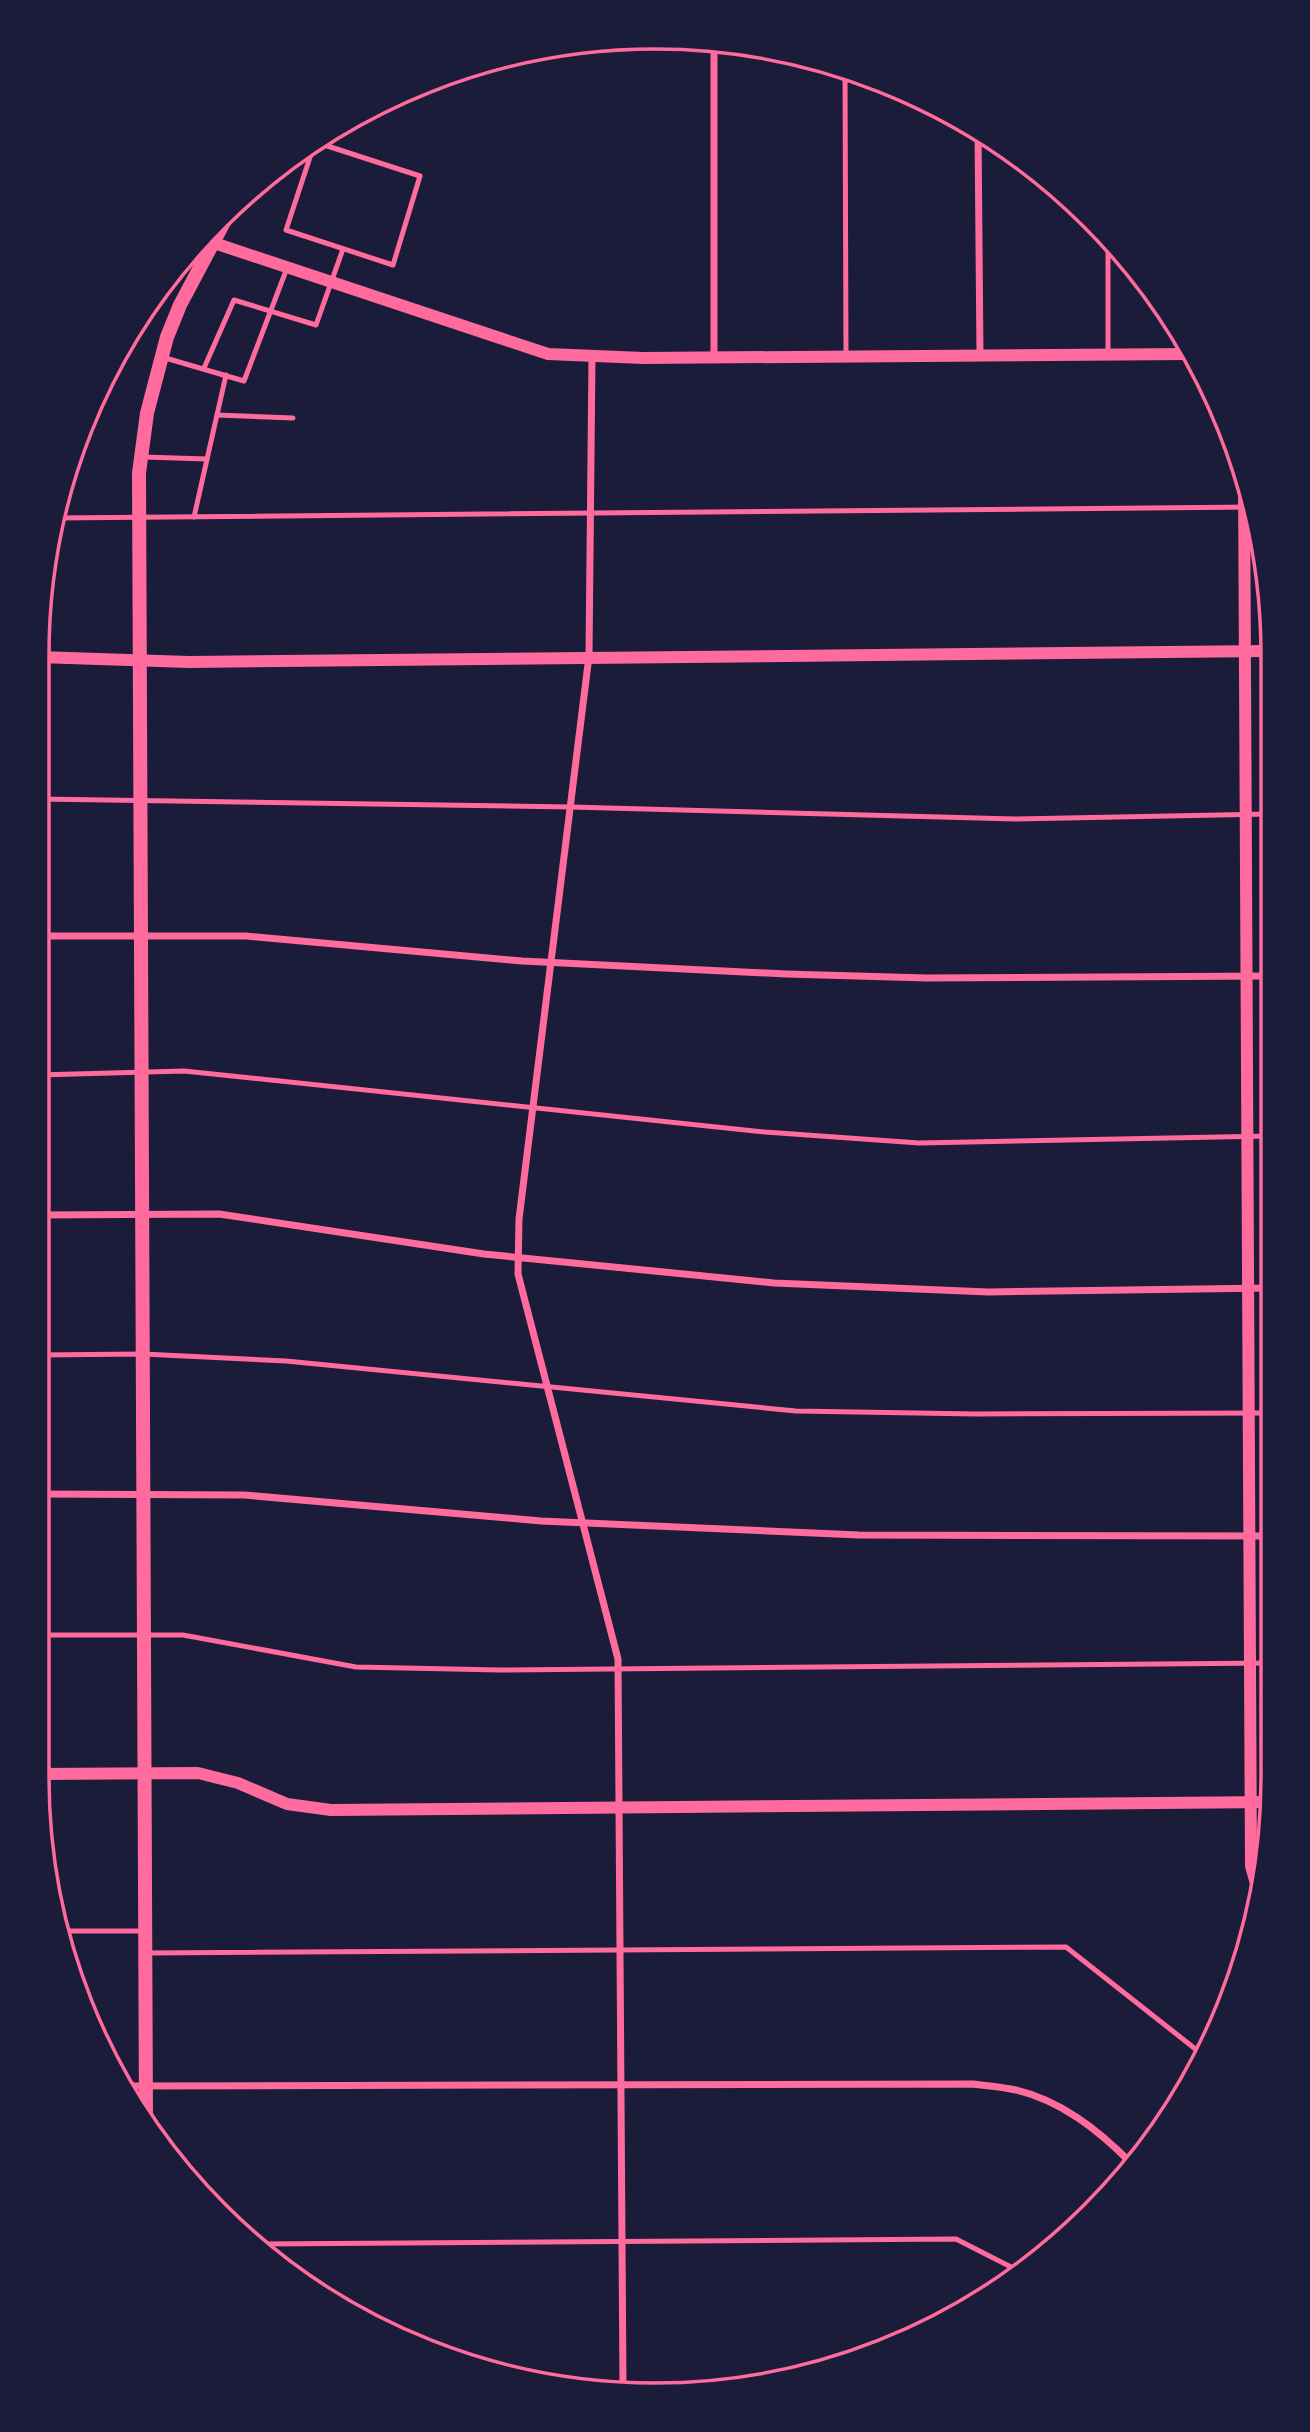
<svg xmlns="http://www.w3.org/2000/svg" width="1310" height="2432" viewBox="0 0 1310 2432" font-family="'Varela Round',sans-serif">
	<style>
		.lines { fill: none; stroke-linecap: round; stroke-linejoin: round }
		.service { stroke: #ff6b9d; stroke-width: 5 }
		.minor { stroke: #ff6b9d; stroke-width: 7 }
		.tertiary { stroke: #ff6b9d; stroke-width: 12 }
		.secondary { stroke: #ff6b9d; stroke-width: 14 }
		.rim { fill: none; stroke: #ff6b9d; stroke-width: 3.5 }
	</style>
	<rect width="100%" height="100%" fill="#1b1b3a"/>
	<g class="lines">
		<g class="service">
			<path d="M845 67 846 356"/>
			<path d="M315 142 420 176 393 265 286 230Z"/>
			<path d="M1108 242V355"/>
			<path d="M162 357 244 381 287 268"/>
			<path d="M204 368 234 300 316 325 343 249"/>
			<path d="M217 415 293 418"/>
			<path d="M143 457 207 459"/>
			<path d="M194 517 226 375"/>
			<path d="M54 518 1252 507"/>
			<path d="M38 799 571 807 1015 819 1269 814"/>
			<path d="M38 1075 184 1071 765 1132 919 1143 1270 1136"/>
			<path d="M37 1355 143 1354 286 1361 796 1411 976 1414 1271 1413"/>
			<path d="M37 1635H183L356 1667 499 1670 1271 1663"/>
			<path d="M62 1931H145"/>
			<path d="M148 1953 1066 1947 1203 2055"/>
			<path d="M261 2244 956 2239 1017 2270"/>
		</g>
		<g class="minor">
			<path d="M978 130 980 355"/>
			<path d="M592 356 589 656 519 1219 518 1274 618 1659 623 2387"/>
			<path d="M714 357V41"/>
			<path d="M38 936H246L522 961 786 974 927 978 1269 976"/>
			<path d="M37 1215 219 1214 484 1254 774 1283 988 1292 1270 1288"/>
			<path d="M37 1494 244 1495 541 1521 859 1535 1271 1536"/>
			<path d="M129 2086 973 2084C987 2086 1001 2087 1016 2090 1061 2101 1097 2129 1129 2161"/>
		</g>
		<g class="tertiary">
			<path d="M214 243 548 354 643 358 1190 354"/>
			<path d="M1244 472 1251 1866 1259 1894"/>
			<path d="M38 657 189 662 1268 651"/>
			<path d="M37 1774 198 1773 238 1783 287 1804 331 1810 1272 1802"/>
		</g>
		<path class="secondary" d="M146 2118 139 473 147 413 167 337 180 305 231 209"/>
	</g>
	<path d="M0 0H1310V2432H0ZM655 49H655A606 606 0 0 1 1261 655V1777A606 606 0 0 1 655 2383H655A606 606 0 0 1 49 1777V655A606 606 0 0 1 655 49Z" fill="#1b1b3a" fill-rule="evenodd"/>
	<path class="rim" d="M655 49H655A606 606 0 0 1 1261 655V1777A606 606 0 0 1 655 2383H655A606 606 0 0 1 49 1777V655A606 606 0 0 1 655 49Z"/>
</svg>
